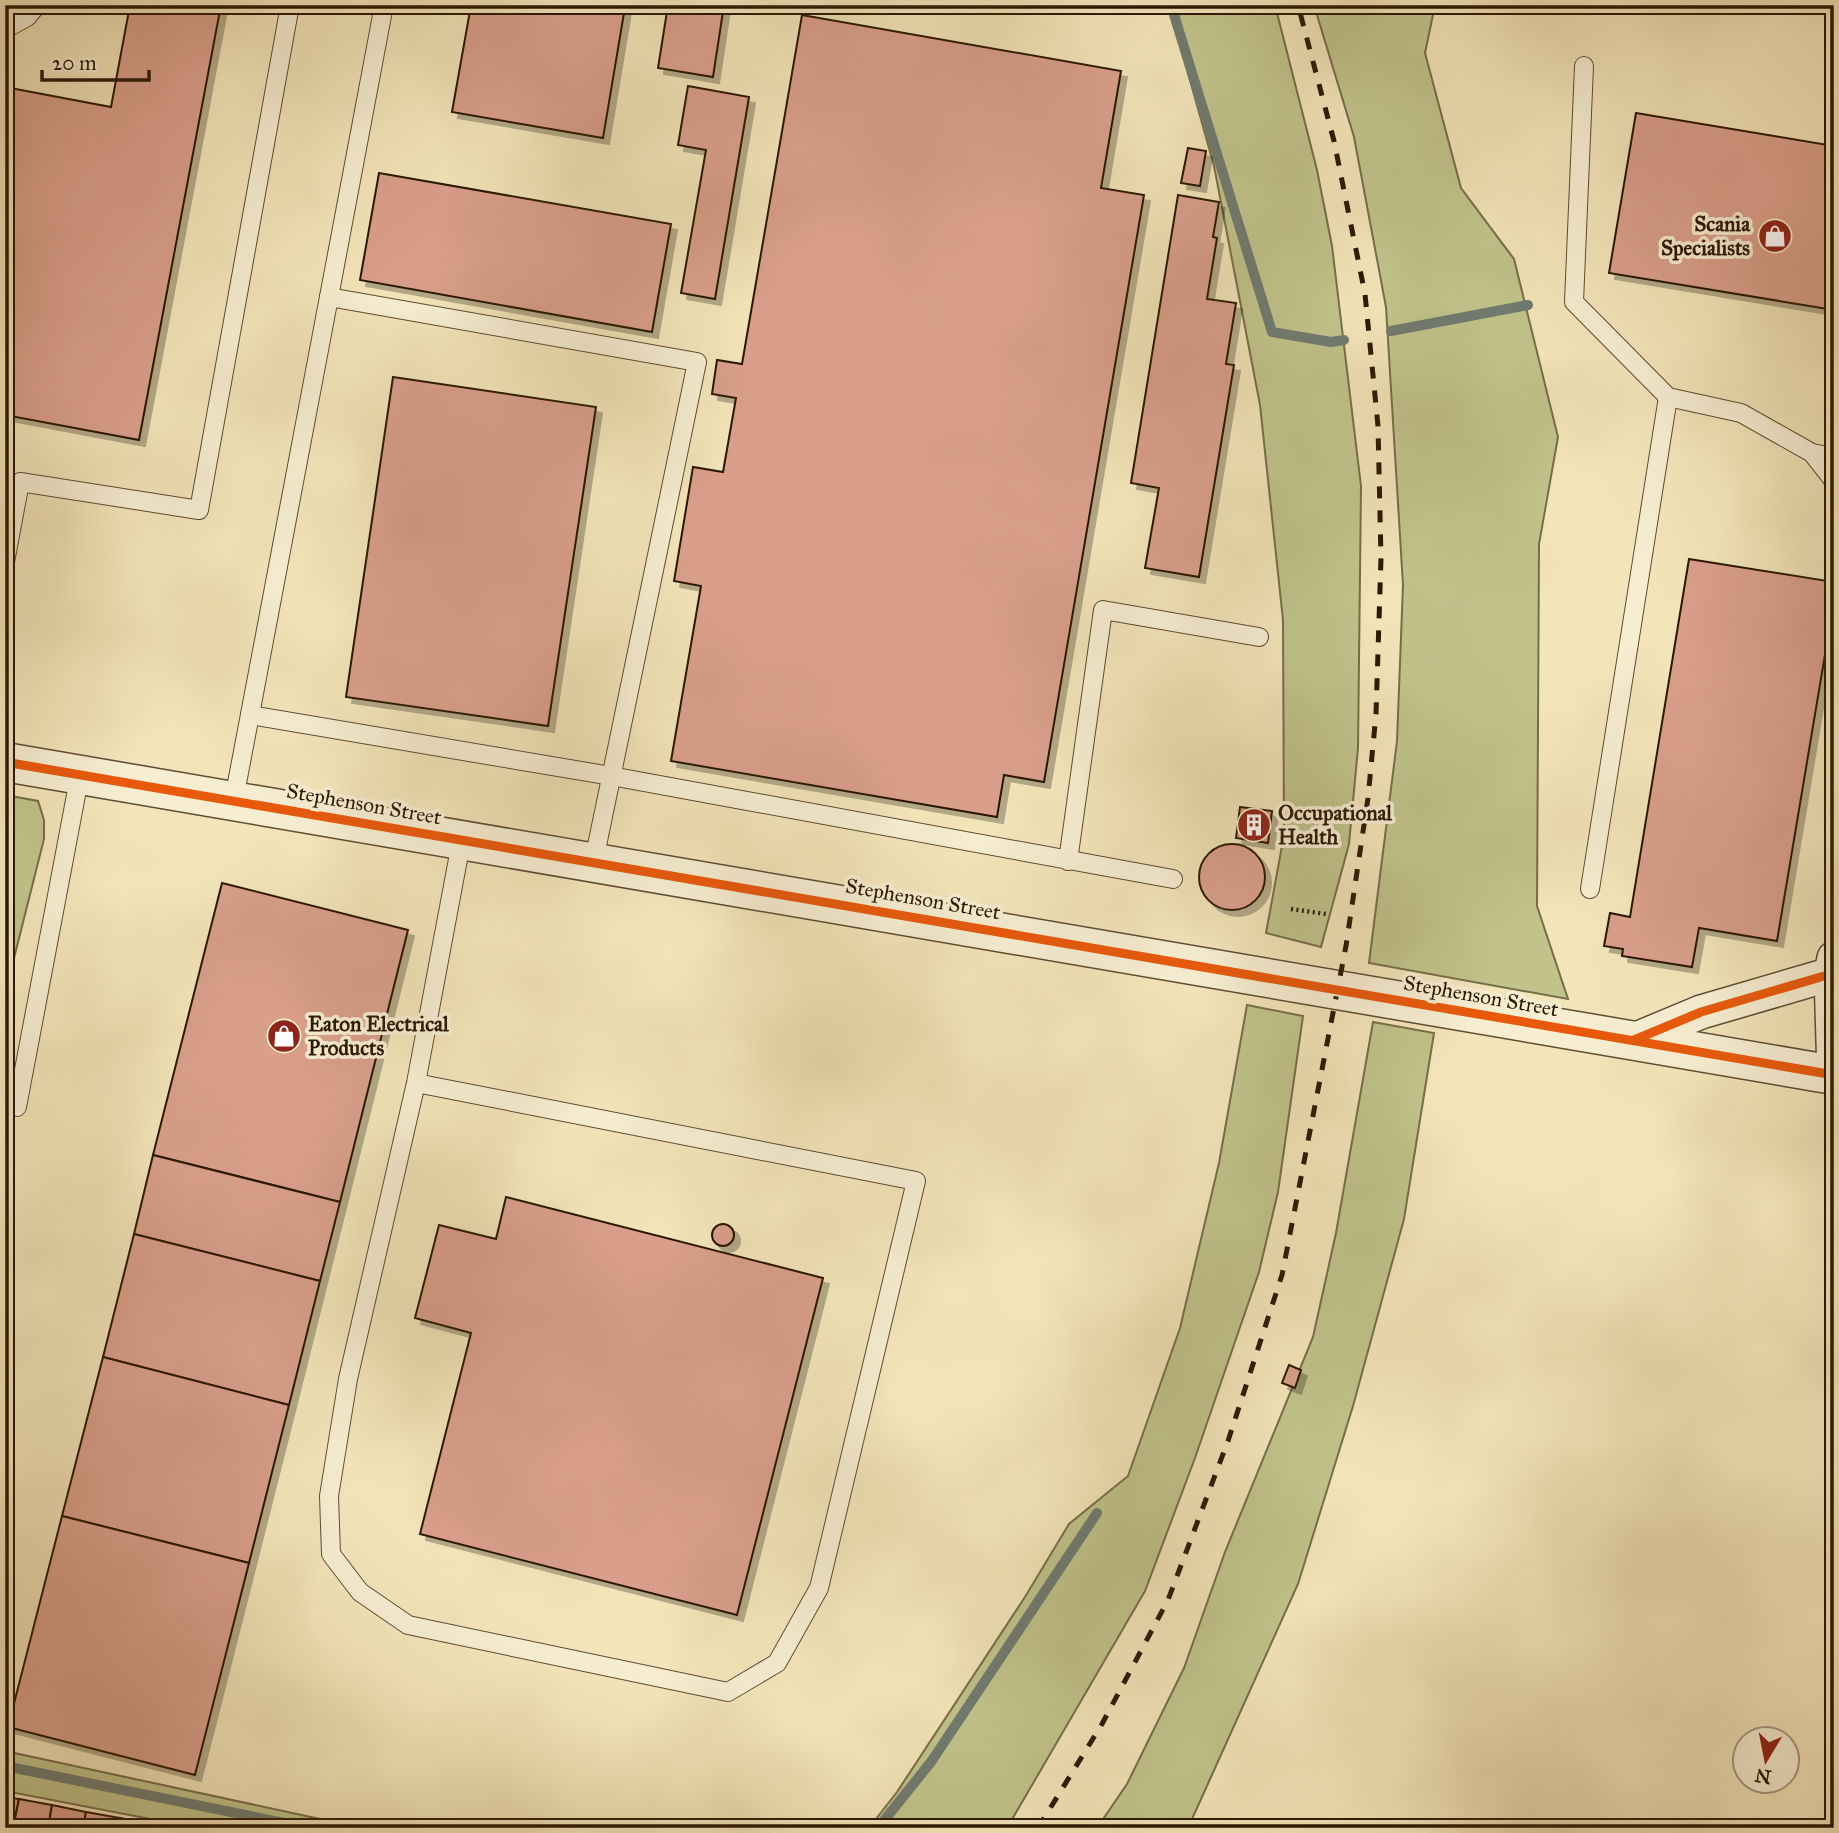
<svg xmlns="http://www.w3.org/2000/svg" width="1839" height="1833" viewBox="0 0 1839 1833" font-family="'IM FELL Great Primer',serif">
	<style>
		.green { fill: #c1c38b; stroke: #766e48; stroke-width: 2 }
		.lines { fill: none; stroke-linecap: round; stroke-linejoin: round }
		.stream { stroke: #707b70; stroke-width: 10 }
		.building { fill: #d99f8b; stroke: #2c1804; stroke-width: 2; filter: url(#shadow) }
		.service-casing { stroke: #5e4b32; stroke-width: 20 }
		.minor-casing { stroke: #5e4b32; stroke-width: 36 }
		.tertiary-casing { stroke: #5e4b32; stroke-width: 41 }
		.path { stroke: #2c1804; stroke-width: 4.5; stroke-dasharray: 2 3.5; stroke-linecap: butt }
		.service { stroke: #f7eed2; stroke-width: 18 }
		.minor { stroke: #f7eed2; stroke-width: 33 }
		.tertiary { stroke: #f7eed2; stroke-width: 38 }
		.rail { stroke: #2c1804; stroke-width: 5; stroke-dasharray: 12 12; stroke-linecap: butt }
		.cycleway-casing { stroke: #f7eed2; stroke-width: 13 }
		.cycleway { stroke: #e8590c; stroke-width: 9 }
		.labels { text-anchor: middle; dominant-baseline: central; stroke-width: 7; stroke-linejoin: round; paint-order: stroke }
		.poi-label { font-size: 21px; font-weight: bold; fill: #2c1804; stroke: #f7eed2; text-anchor: start }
		.street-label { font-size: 21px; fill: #2c1804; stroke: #f7eed2 }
	</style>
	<defs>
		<filter id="shadow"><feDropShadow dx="6" dy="6" stdDeviation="0" flood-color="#0004"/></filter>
	</defs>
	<rect width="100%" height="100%" fill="#f3e5ba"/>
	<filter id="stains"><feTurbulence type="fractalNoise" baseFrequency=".00286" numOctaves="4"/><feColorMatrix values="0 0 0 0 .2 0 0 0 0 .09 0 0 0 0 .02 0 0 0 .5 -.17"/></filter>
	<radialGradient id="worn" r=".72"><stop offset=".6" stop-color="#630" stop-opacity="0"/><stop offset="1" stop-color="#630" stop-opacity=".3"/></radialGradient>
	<g class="green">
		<path d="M1169 5H1275L1317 170 1332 246 1361 486 1358 748 1349 844 1321 947 1266 933 1284 835 1283 620 1260 405 1214 166Z"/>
		<path d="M1314 5H1435L1425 53 1461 188 1514 259 1558 437 1539 544 1537 906 1568 999 1369 963 1397 741 1403 585 1386 307 1354 137Z"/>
		<path d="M5 795 38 801 44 820V839L5 994Z"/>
		<path d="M1247 1005 1303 1016 1278 1192 1259 1272 1195 1458 1145 1591 1007 1828H869L897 1792 1025 1597 1069 1524 1128 1476 1180 1328 1219 1163Z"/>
		<path d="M1373 1022 1434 1033 1404 1219 1353 1406 1298 1584 1188 1828H1097L1127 1784 1184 1668 1225 1552 1313 1337 1336 1233Z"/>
		<path d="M5 1751 362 1828H197L5 1791Z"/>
	</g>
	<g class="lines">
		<g class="stream">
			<path d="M1171 5 1272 332 1331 342 1344 340"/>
			<path d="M1391 331 1528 305"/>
			<path d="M5 1766 309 1828"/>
			<path d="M878 1828 931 1762 1097 1513"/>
		</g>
	</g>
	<g class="building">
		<path d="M130 5H221L139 440 5 415V87L111 107Z"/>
		<path d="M471 5 625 7 603 138 452 112Z"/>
		<path d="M668 5H724L713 77 658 68Z"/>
		<path d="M802 15 1121 71 1101 188 1144 195 1044 782 1004 775 997 817 671 761 701 586 674 581 693 467 723 472 736 398 712 394 717 360 742 364Z"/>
		<path d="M688 86 749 97 715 299 681 293 706 150 678 145Z"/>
		<path d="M1636 113 1834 146V310L1609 273Z"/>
		<path d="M1188 148 1206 151 1200 186 1181 183Z"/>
		<path d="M379 173 671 224 652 332 360 280Z"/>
		<path d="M1178 195 1219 202 1213 237 1217 238 1207 299 1236 303 1226 364 1234 365 1199 577 1145 568 1159 488 1131 483Z"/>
		<path d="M393 377 596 407 548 726 346 697Z"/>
		<path d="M1689 559 1834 582V601L1777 941 1699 928 1692 967 1622 956 1623 949 1604 946 1610 913 1630 917Z"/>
		<path d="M1240 807 1272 811 1268 843 1236 838Z"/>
		<circle cx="1232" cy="877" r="33"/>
		<path d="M222 883 408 930 340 1202 153 1155Z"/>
		<path d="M153 1155 340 1202 320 1281 134 1234Z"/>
		<path d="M506 1197 823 1278 737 1615 420 1534 471 1333 415 1318 439 1225 496 1239Z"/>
		<circle cx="723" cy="1235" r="11"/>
		<path d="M134 1234 320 1281 289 1405 103 1357Z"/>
		<path d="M103 1357 289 1405 249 1563 62 1516Z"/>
		<path d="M1289 1365 1301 1370 1295 1388 1282 1383Z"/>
		<path d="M62 1516 249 1563 195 1775 8 1727Z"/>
		<path d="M5 1797 19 1799 13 1828H5Z"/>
		<path d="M19 1799 52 1805 48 1828H13Z"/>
		<path d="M52 1805 86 1812 83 1828H48Z"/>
		<path d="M86 1812 120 1818 118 1828H83Z"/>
		<path d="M120 1818 153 1824V1828H118Z"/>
	</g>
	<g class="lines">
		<g class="service-casing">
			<g id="service">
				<path d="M5 29 27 17 37 5"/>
				<path d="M1584 66 1574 302 1668 397 1741 413 1812 453 1834 457"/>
				<path d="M329 297 384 5"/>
				<path d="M1812 453 1834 481"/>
				<path d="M5 562 20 482 199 510 290 5"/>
				<path d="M250 715 611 776 1173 879"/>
				<path d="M234 799 329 297 697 362 594 860"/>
				<path d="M1068 861 1103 610 1259 637"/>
				<path d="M1590 889 1668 397"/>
				<path d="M416 1083 916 1181 819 1588 777 1663 728 1692 408 1625 360 1592 331 1554 329 1496 348 1379 416 1083 462 838"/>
				<path d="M17 1107 80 774"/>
			</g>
		</g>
		<g class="minor-casing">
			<g id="minor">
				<path d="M1834 958 1831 974 1834 1074"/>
				<path d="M1634 1040 1701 1012 1831 974"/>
			</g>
		</g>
		<g class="tertiary-casing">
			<path id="tertiary" d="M5 762 1834 1075"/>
		</g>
		<path class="path" d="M1291 909 1326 914"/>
		<use href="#service" class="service"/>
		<use href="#minor" class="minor"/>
		<use href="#tertiary" class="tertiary"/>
		<path class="rail" d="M1038 1828 1102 1724 1168 1600 1228 1441 1282 1275 1346 946 1368 798 1376 714 1381 558 1378 426 1365 294 1334 141 1298 5"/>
		<g class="cycleway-casing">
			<g id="cycleway">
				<path d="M5 762 1834 1075"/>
				<path d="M1634 1040 1701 1012 1831 974"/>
			</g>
		</g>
		<use href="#cycleway" class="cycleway"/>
	</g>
	<defs>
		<g id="shop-disc" transform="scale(1.75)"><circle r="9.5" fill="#8f2418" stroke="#f7eed2"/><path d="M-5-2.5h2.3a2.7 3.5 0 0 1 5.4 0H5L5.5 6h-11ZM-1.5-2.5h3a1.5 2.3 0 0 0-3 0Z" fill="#fff"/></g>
		<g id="building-disc" transform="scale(1.75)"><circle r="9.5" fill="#8f2418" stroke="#f7eed2"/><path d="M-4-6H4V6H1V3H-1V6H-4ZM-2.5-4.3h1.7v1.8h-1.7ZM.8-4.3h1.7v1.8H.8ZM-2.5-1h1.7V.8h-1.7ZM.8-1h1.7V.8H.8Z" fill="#fff"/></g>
	</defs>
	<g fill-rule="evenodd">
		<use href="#shop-disc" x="1775" y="236"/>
		<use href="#building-disc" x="1254" y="825"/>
		<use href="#shop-disc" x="284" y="1036"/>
	</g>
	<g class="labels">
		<g class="poi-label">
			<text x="1750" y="224" text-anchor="end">Scania<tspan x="1750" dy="24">Specialists</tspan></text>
			<text x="1278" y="813">Occupational<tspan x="1278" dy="24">Health</tspan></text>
			<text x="308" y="1024">Eaton Electrical<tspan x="308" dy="24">Products</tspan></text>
		</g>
		<g class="street-label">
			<text transform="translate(364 804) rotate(10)">Stephenson Street</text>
			<text transform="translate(923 899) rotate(10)">Stephenson Street</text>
			<text transform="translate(1481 996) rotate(10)">Stephenson Street</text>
		</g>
	</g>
	<rect width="1839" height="1833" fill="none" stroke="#f3e5ba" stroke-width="28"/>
	<rect x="7" y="7" width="1825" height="1819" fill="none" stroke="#2c1804" stroke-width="3.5"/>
	<rect x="14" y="14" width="1811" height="1805" fill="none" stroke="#2c1804" stroke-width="2"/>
	<g transform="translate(1766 1760) rotate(190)"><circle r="33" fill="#f7eed2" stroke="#a69880" stroke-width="2"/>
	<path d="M0-5L12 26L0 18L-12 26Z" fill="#8f2418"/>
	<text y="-10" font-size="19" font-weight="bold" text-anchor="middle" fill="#2c1804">N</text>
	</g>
	<path d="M42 70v10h107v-10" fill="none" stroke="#2c1804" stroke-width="3.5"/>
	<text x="52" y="70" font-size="21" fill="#2c1804" stroke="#f7eed2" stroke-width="5" paint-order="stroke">20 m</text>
	<rect width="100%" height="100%" filter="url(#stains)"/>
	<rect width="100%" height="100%" fill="url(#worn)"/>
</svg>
